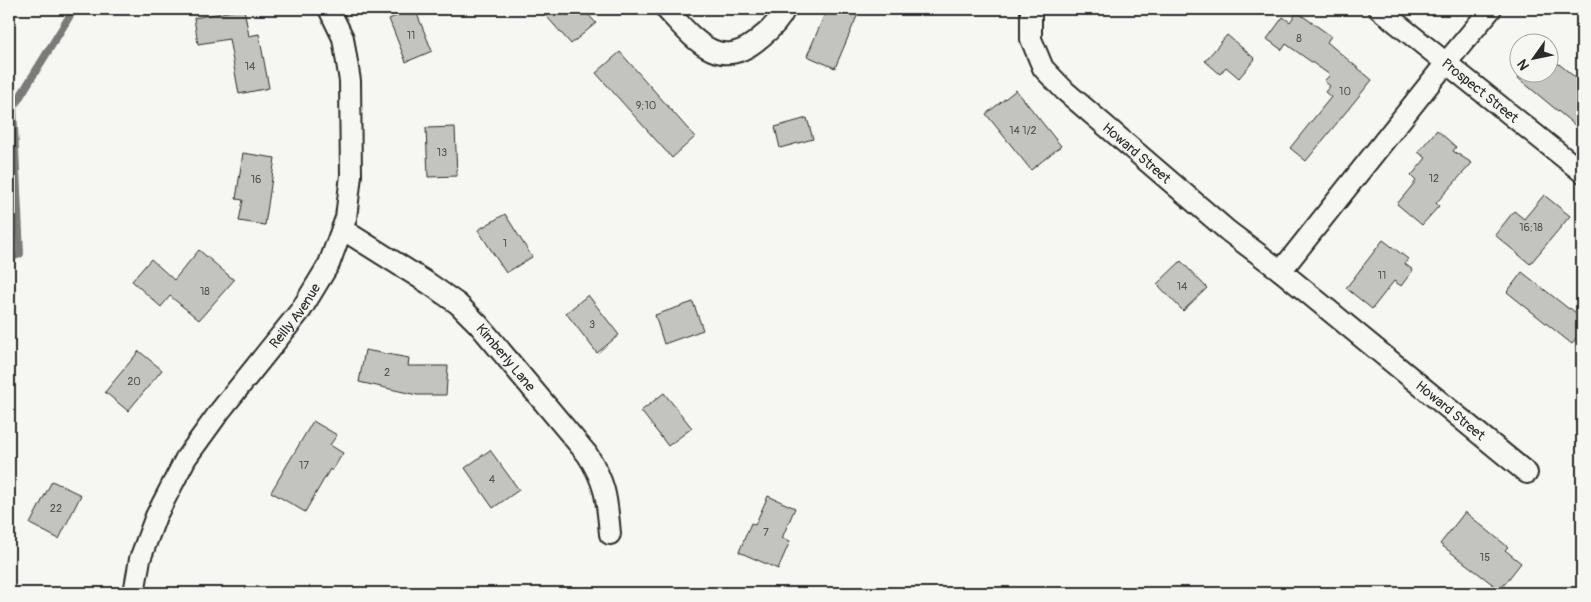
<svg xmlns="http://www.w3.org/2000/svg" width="1591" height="602" viewBox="0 0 1591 602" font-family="Pangolin,sans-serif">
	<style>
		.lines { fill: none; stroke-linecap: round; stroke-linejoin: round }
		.stream { stroke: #7a7a78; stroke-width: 8 }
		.building { fill: #c3c3c0; stroke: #2b2b2b }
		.minor-casing { stroke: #2b2b2b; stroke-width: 24 }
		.minor { stroke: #f6f6f2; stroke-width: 20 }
		.labels { text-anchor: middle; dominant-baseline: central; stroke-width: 4; stroke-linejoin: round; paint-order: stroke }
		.number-label { font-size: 11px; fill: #515150 }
		.street-label { font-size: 14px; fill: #2b2b2b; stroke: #f6f6f2 }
	</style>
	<rect width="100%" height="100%" fill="#f6f6f2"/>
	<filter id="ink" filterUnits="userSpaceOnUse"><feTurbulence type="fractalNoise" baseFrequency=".02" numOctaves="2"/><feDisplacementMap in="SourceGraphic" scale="10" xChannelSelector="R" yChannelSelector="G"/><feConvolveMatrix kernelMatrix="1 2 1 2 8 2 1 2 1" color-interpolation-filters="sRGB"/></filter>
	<g filter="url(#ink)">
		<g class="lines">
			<path class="stream" d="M9 258 20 254 13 108 74 9"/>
		</g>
		<g class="building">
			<path d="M244 9 249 36 259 34 269 88 239 94 229 39 198 44 194 18Z"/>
			<path d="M413 9H415L432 51 406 62 389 19Z"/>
			<path d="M540 9H583L596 23 571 44Z"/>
			<path d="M827 9H860L835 68 807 56Z"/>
			<path d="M1297 12 1331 36 1327 42 1372 80 1306 161 1290 148 1331 97 1325 92 1330 86 1324 81 1330 75 1286 44 1282 50 1267 39 1283 17 1290 22Z"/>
			<path d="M1227 35 1255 59 1239 78 1226 67 1220 74 1205 61Z"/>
			<path d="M620 52 695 137 672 158 596 73Z"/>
			<path d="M1548 55 1582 83V131L1518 78 1522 72H1548Z"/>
			<path d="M1016 90 1061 146 1031 170 986 114Z"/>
			<path d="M807 118 813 139 780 148 775 127Z"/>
			<path d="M455 127 457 176 428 177 426 128Z"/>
			<path d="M1437 130 1456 147 1453 151 1472 163 1436 203 1439 206 1422 225 1397 204 1416 181 1411 176 1426 158 1418 152Z"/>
			<path d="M243 153 275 158 265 225 239 221 243 200 236 199Z"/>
			<path d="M1544 195 1570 216 1530 264 1495 235 1514 211 1524 219Z"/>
			<path d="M505 214 532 257 506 273 478 230Z"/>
			<path d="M1383 240 1408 259 1405 264 1413 270 1401 286 1394 281 1372 309 1346 288Z"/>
			<path d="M199 250 234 280 199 320 170 296 161 307 132 281 151 259 174 280Z"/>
			<path d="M1181 261 1207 288 1183 311 1157 284Z"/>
			<path d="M1522 272 1569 309 1570 308 1582 318V330L1572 344 1507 292Z"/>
			<path d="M588 295 619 335 597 353 566 313Z"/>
			<path d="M693 302 703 330 664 344 655 315Z"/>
			<path d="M365 350 409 358 408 366H448L446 395H417L359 382Z"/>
			<path d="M139 351 162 370 128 411 105 392Z"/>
			<path d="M664 393 692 428 668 446 641 411Z"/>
			<path d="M313 421 337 435 330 445 343 453 332 471 330 469 305 512 271 492Z"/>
			<path d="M490 450 519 490 493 508 465 468Z"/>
			<path d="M52 481 81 495 59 539 30 524Z"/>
			<path d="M768 496 795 508 782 538 790 541 778 569 739 552 751 523 755 525Z"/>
			<path d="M1465 512 1508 547 1505 550 1521 563 1500 590 1440 544Z"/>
		</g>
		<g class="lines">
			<g class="minor-casing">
				<g id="minor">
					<path d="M666 9C694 39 719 74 760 38 769 31 780 20 785 9"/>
					<path id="s1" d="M1031 9V39L1043 68 1065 91 1228 231 1281 271 1527 473"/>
					<path id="s2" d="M1379 9 1582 172"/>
					<path id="s3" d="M342 229 428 283 458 304 479 325 587 454C606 483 607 500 610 534"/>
					<path d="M1281 271 1446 63 1491 9"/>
					<path id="s4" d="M134 593 140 559 156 516 186 458 220 411 301 310 329 264 346 218 351 175 350 81 343 38 329 9"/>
				</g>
			</g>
			<use href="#minor" class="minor"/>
		</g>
	</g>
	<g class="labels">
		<g class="number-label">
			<text x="411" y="35">11</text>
			<text x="1299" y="38">8</text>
			<text x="250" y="66">14</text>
			<text x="1345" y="91">10</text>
			<text x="646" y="105">9;10</text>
			<text x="1023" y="130">14 1/2</text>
			<text x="442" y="152">13</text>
			<text x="1434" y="178">12</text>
			<text x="256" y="179">16</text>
			<text x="1531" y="227">16;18</text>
			<text x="505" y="243">1</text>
			<text x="1382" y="275">11</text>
			<text x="1182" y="286">14</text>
			<text x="205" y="291">18</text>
			<text x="592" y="324">3</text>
			<text x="387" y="372">2</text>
			<text x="134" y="381">20</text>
			<text x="304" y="465">17</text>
			<text x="492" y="479">4</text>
			<text x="56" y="508">22</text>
			<text x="766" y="532">7</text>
			<text x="1485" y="557">15</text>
		</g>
		<g class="street-label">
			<text stroke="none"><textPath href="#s2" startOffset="130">Prospect Street</textPath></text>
			<text stroke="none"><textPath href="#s1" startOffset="188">Howard Street</textPath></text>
			<text stroke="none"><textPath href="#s4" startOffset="325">Reilly Avenue</textPath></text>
			<text stroke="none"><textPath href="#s3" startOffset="210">Kimberly Lane</textPath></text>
			<text stroke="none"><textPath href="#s1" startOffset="594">Howard Street</textPath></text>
		</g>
	</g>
	<rect width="1591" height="602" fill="none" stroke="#f6f6f2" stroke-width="30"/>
	<rect x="15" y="15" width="1561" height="572" fill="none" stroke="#2b2b2b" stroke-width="2" filter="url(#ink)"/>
	<g transform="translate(1534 58) rotate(237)"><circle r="24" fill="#f6f6f2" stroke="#a5a5a2"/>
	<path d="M0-4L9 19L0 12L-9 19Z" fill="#2b2b2b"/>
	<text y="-8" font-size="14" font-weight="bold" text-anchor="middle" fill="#2b2b2b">N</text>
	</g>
</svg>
